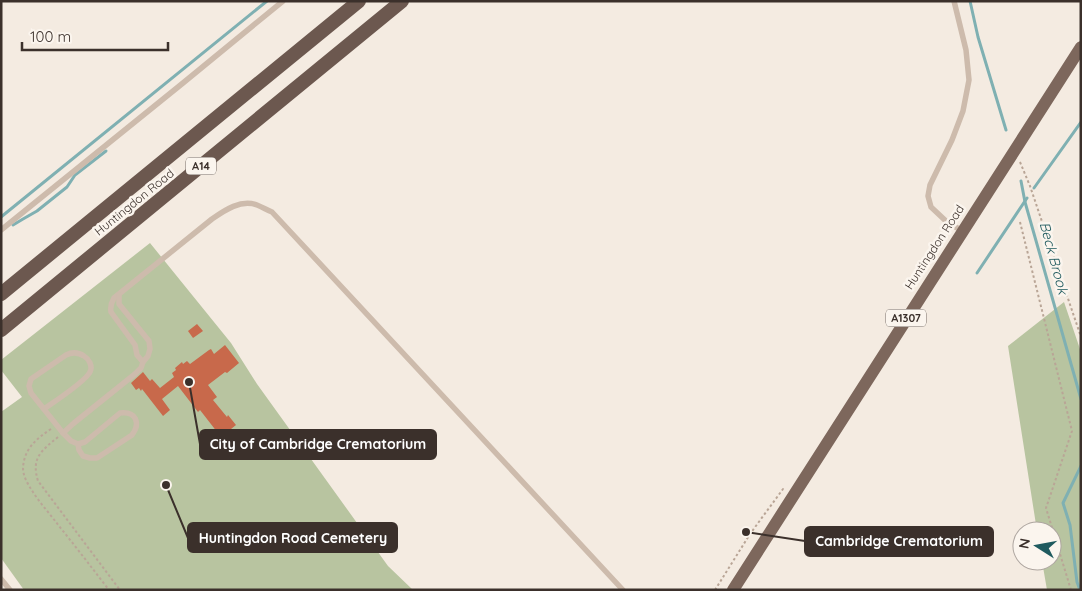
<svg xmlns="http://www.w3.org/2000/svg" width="1082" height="591" viewBox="0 0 1082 591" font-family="Quicksand,sans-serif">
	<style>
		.green { fill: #b8c4a0 }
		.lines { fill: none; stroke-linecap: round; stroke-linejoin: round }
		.stream { stroke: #7fb0b2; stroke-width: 3 }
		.building { fill: #c8694b }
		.path { stroke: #b9a596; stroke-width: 2; stroke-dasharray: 2.5 2.5; stroke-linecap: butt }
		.service { stroke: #cdbbac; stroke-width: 5.5 }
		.primary { stroke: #7d675c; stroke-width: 12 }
		.trunk { stroke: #6c584f; stroke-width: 14 }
		.labels { text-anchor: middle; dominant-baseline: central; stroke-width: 5; stroke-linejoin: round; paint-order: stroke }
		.shield { fill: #fbf5ee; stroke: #756b66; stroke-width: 1 }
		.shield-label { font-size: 11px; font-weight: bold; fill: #3b302b }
		.street-label { font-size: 12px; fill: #3b302b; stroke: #fbf5ee }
		.water-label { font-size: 14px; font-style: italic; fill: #1f5a5e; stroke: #fbf5ee }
		.leader { fill: none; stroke: #3b302b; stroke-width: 2 }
		.callout-dot { fill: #3b302b; stroke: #fbf5ee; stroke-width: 2 }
		.callout { fill: #3b302b; stroke: #3b302b; stroke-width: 2 }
		.callout-label { font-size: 14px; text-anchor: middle; font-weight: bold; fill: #fff }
	</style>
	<rect width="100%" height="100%" fill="#f4ebe1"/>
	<g class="green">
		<path d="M150 243 231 343 257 384 388 566 413 590H24L1 558V412L22 397 1 370V360Z"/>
		<path d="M1064 302 1081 352V590H1047L1042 561H1052V531H1037L1008 346Z"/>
	</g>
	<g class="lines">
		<g class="stream">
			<path d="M970 1 978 37 1006 130"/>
			<path d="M1021 181 1025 202 1081 399"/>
			<path d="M1034 188 1081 122"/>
			<path d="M1 217 267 1"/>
			<path d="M13 225 23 219 37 211 67 187 75 175 106 151"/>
			<path d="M977 273 1027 198"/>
			<path d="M1080 590 1077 582 1070 525 1063 503 1081 466"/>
		</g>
	</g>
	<g class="building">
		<path d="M197 324 203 331 193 338 188 331Z"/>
		<path d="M225 345 239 363 227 373 225 372 208 385 217 397 213 400 227 417 228 415 236 425 221 437 200 410 198 412 178 386 162 399 170 410 163 416 142 389 141 391 139 388 136 390 131 383 143 372 150 381 152 379 160 388 174 377 172 373 176 370 175 368 182 362 183 364 187 361 190 364 209 350 211 349 214 354Z"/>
	</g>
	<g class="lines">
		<g class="path">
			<path d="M1020 162 1030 186 1081 337"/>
			<path d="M1020 222 1072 431 1046 508 1071 590"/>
			<path d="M51 429C36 439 24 449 23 468 23 475 27 483 31 489 39 502 50 514 59 526 76 547 92 568 109 590"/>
			<path d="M58 437C41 451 31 458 38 481L120 590"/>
			<path d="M715 590 750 534 783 489H786"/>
		</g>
		<g class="service">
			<path d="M954 1 966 50 969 80 963 111 952 140 930 185 928 196 931 207 948 223 963 231"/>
			<path d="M1 230 183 83 283 1"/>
			<path d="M143 362 137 355 135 345 111 312C110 306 111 303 114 298L212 219C225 210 241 199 257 205 262 207 267 210 272 212L623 590"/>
			<path d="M44 409C54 402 86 381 90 372 93 366 89 359 84 356 78 352 72 352 66 355L31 379 29 386 31 393 63 433 71 441 78 444 85 442 120 413C136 411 141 423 132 435L97 458H90L83 456 79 450 78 444"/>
			<path d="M63 433 74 423 135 374 141 368 143 362 148 356 150 349 149 341 119 304V295"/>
			<path d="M1 579 10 590"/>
		</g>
		<path class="primary" d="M733 590 1081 47"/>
		<g class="trunk">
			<path d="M1 294 359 1"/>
			<path d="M1 330 402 1"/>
		</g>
	</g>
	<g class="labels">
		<g class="shield">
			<rect x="186" y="157.5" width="30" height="17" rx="4"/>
			<rect x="886" y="309.5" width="40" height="17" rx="4"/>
		</g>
		<g class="shield-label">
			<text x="201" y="166">A14</text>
			<text x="906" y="318">A1307</text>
		</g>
		<g class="street-label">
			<text transform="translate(134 202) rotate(-39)">Huntingdon Road</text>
			<text transform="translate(934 247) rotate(-57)">Huntingdon Road</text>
		</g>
		<g class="water-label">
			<text transform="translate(1054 258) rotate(75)">Beck Brook</text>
		</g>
	</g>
	<path class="leader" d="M189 382L200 444M166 485L188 538M746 532L805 541"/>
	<g class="callout-dot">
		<circle cx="189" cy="382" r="5"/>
		<circle cx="166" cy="485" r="5"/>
		<circle cx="746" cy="532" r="5"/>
	</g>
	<g class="callout">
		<rect x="200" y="430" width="236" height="29" rx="5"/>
		<rect x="188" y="523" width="209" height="29" rx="5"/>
		<rect x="805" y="527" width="188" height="29" rx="5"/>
	</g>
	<g class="callout-label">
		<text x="318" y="449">City of Cambridge Crematorium</text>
		<text x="293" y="543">Huntingdon Road Cemetery</text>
		<text x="899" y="546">Cambridge Crematorium</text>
	</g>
	<rect width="1082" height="591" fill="none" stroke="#3b302b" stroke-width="5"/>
	<g transform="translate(1037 546) rotate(281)"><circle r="24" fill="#fbf5ee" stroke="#aea6a0"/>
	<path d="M0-4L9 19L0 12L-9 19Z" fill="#1f5a5e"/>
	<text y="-8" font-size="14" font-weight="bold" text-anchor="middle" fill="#3b302b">N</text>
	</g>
	<path d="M22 42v8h146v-8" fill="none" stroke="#3b302b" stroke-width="2.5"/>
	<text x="30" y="42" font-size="15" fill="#3b302b" stroke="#fbf5ee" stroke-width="4" paint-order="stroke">100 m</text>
</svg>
